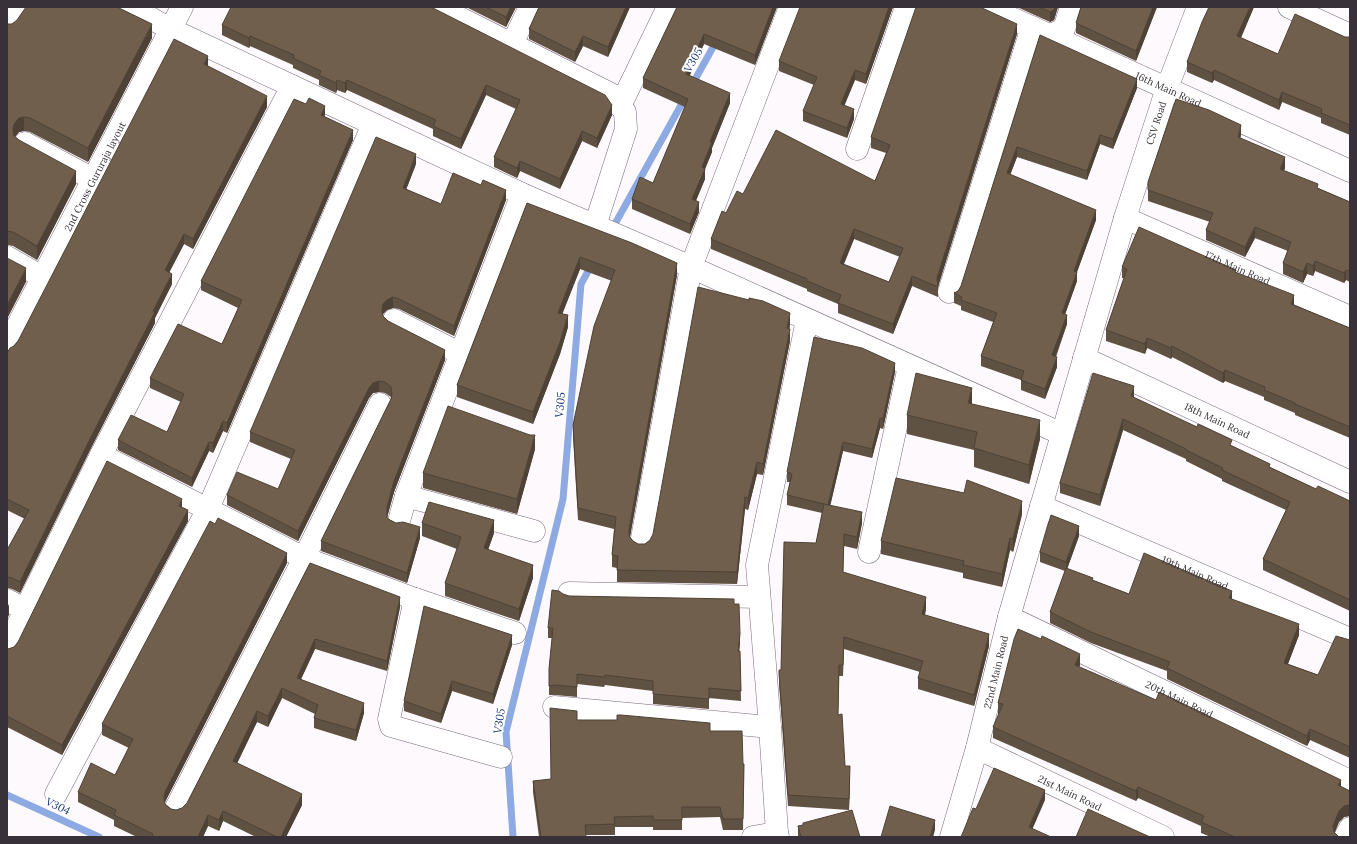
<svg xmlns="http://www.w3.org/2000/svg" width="1357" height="844" viewBox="0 0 1357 844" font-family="Lora,serif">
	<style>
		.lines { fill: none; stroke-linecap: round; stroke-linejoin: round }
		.stream { stroke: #8eaae3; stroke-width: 7 }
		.minor-casing { stroke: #7b6a7d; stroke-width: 23 }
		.minor { stroke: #fff; stroke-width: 22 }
		.wall { fill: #605242; fill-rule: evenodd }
		.shaded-wall { fill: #4e4236 }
		.building { fill: #705f4d; stroke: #4e4236; fill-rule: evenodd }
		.labels { text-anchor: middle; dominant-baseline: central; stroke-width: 4; stroke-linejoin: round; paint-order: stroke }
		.street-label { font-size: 10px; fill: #383139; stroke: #fff }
		.water-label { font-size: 11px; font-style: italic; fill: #1a3678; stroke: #fff }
	</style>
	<rect width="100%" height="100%" fill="#fdf9fd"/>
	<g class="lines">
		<g class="stream">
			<path d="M692 85 717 40"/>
			<path d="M611 231 685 98"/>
			<path d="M7 795 99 837"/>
			<path d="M513 837 506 732 563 499 581 284 592 264"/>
		</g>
		<g class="minor-casing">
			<g id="minor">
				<path d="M131 7 170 29 292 86 522 194 691 267 1062 434"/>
				<path d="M438 7 613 95 625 112 626 129 595 226"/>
				<path id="s1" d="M987 7 1350 171"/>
				<path d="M1289 7 1350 35"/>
				<path d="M7 26 21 7"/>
				<path d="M1051 35 1064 29 1071 7"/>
				<path d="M512 44 530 7"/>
				<path d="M620 106 668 7"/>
				<path d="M25 143 93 179"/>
				<path d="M857 149 906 7"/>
				<path id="s2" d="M1125 218 1350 317"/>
				<path d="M7 257 42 277"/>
				<path d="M949 292 1032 27"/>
				<path d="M394 320 461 354"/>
				<path id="s3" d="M7 346 182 7"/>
				<path id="s4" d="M1084 358 1350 482"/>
				<path d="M101 455 304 558 415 599 515 633"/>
				<path d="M406 496 534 531"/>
				<path id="s5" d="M1041 506 1350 639"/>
				<path d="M399 521 406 496 522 194"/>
				<path d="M641 544 691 267 790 7"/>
				<path d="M869 552 909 366"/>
				<path d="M569 593 759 597"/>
				<path d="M415 599 389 719 391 726 501 757"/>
				<path d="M7 600 26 610"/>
				<path id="s6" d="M1009 617 1350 781"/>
				<path d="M7 647 101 455 292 86"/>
				<path d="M554 707 770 727"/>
				<path id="s7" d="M977 748 1163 837"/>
				<path d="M56 794 208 509 373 124"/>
				<path d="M176 808 304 558 380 404"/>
				<path d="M753 837 777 833"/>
				<path d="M778 837 777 833 770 727 757 565 807 320"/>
				<path id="s8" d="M951 837 977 748 1009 617 1125 218 1167 88 1198 7"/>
				<path d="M1345 837 1350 828"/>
			</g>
		</g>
		<use href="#minor" class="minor"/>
	</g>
	<g class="wall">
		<path d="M466 7H516L506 27Z"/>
		<path d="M539 7H630L608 57 583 46 575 62 529 39V29Z"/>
		<path d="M677 7H777L755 65 704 44 689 76 730 103 712 148V152L705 169V179L696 201 699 212 690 234 632 209V199L653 183 685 107 643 88V78Z"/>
		<path d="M893 7 866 84 855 80 844 105 854 119 847 138 803 121V111L814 85 779 71V61Z"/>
		<path d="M1017 7H1058L1054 20 1050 22Z"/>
		<path d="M1081 7H1157L1136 61 1076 33V23Z"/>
		<path d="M1254 7 1241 38 1278 54 1345 37H1350V135L1321 123V118L1282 102 1279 110 1214 80 1212 83 1187 72V62Z"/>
		<path d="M432 8 612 115 597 148 582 141 560 189 520 171 517 178 494 167V157L516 109 486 95 461 149 433 136V129L347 90 345 93 337 90 336 93 319 85V80L293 68V65L250 46 249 48 222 35V25Z"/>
		<path d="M7 24 152 38 88 162 30 132 24 131 19 132 15 136 19 140 76 184 37 260 13 246 7 245Z"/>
		<path d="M1017 34 938 286V297L912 286 893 334 838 313V304L807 291V289L711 249V239L726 213 743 194 875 181 886 153 871 148V137ZM854 239 900 257 889 282 844 264Z"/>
		<path d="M1040 35 1137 88 1113 149 1100 144 1087 180 1017 157 1010 175 1096 220 1077 272V281L1065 314 1067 324 1056 357 1057 367 1045 399 1021 390V380L981 366V356L993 322 961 310V306L954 303V293L958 291 961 286Z"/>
		<path d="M208 66 267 107 193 249 184 244 169 272 172 284 155 318V323L90 450 20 593 12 589 7 588V550L25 519 7 510V353L18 341Z"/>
		<path d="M325 115V117L353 140 227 433 223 431 213 453 209 451 192 487 118 450V440L167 432 181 402 150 388V378L222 344 238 308 201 290V281Z"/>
		<path d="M1241 135 1240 138 1285 168 1284 171 1318 188 1350 202V282L1346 280 1344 283 1315 271 1313 276 1307 274 1303 283 1283 274V263L1288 251 1255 238 1245 257 1206 240V230L1210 222 1148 201V182Z"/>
		<path d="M416 164 406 189 441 204 506 200 454 336 399 309 393 308 387 310 383 314V316L388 321 445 360 394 492 387 517V518L420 538 407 583 321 551V541L391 399V397L385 393 379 392 373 393 369 398 298 541 227 505V495L278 489 291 459 250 442V432Z"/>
		<path d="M527 203 677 275 630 537 633 541 638 544H645L650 540 790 325 789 329 790 341 763 475 757 474 748 510 745 509 737 584 617 582V568L612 567V555L614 529 578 520 573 437V425L612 281 580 269 562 314 568 327 560 354 533 424 457 397V385Z"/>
		<path d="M1122 267 1236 272 1294 305 1350 328V438L1295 415V413L1264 400V397L1225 381 1223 383 1172 357 1171 359 1147 348 1145 354 1106 341V330L1124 278H1122Z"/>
		<path d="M895 372 883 429 880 428 872 458 843 451 830 506 862 523 857 549 844 546 843 572 926 609 925 615 989 646 974 706 918 689V678L920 672 844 649 843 676H839L838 715 845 766 850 778 849 810 788 806 779 684V670H781L816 543 822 513 787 505V495L790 482H787V472Z"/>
		<path d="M1133 397 1232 446 1270 467 1316 489 1350 501V611L1263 570V559L1286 510 1222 481V479L1186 461V459L1123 430 1100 506 1060 493V483Z"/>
		<path d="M972 404 1040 439 1029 484 974 467V450L907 434V415Z"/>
		<path d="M535 449 517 514 423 488V473Z"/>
		<path d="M182 507 188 521 62 755 7 727V649H8L14 647Z"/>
		<path d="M1022 514 1013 552 1010 550 1002 587 963 578V573L881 554V541Z"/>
		<path d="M422 523 494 533 488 550 533 578 519 621 445 596V583L457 549 422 536Z"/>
		<path d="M1079 536 1067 569 1093 580 1129 594 1232 599 1299 635 1288 664 1318 675 1350 640V758L1310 740 1307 746 1167 679V671L1091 643 1050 623V612L1065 571 1040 562V552Z"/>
		<path d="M287 563 165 802V804L171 809 176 810 182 808 187 803 310 563 400 607 387 671 315 649 301 679 364 713 356 741 314 728V718L315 714 282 698 268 727 257 722 237 763 302 805 286 837H256L223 821 219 831 208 826 203 837H137L114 826V820L78 802V792L115 775 129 748 102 735V724Z"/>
		<path d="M563 594 569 596 734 604 740 643 739 651H740L741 701 709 698V709L653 704V691L605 685 604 687 577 684V697L555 695H549V669L552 638H548V628Z"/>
		<path d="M1041 639 1080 665 1079 667 1350 791V816L1344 817 1339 822 1334 833 1339 837H1211L1201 833V826L1138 798 1136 801 993 738V727L999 714H998V703Z"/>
		<path d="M512 645 493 704 452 691 441 723 404 711V701Z"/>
		<path d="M577 720 710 731 743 764H744L743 830H723L720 817 682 818V830H653V827H615V835H586V837H539L533 792V781L551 779Z"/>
		<path d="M798 826 860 837H798Z"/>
	</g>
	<g class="shaded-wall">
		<path d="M511 7H516L506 27V17Z"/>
		<path d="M626 7H630L608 57V47Z"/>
		<path d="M773 7H777L755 65V55Z"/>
		<path d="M889 7H893L866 84V74Z"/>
		<path d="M1055 7H1058L1054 20 1050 22V12Z"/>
		<path d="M1153 7H1157L1136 61V51Z"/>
		<path d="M1250 7H1254L1237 46V36Z"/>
		<path d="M152 24V38L88 162V148Z"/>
		<path d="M1017 24V34L938 287 937 278Z"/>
		<path d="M704 34V44L686 84V74Z"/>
		<path d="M250 36V46L249 48V38Z"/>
		<path d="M583 36V46L575 62V52Z"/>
		<path d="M208 56V66L204 75V64Z"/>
		<path d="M855 70V80L841 114V104Z"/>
		<path d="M1214 70V80L1212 83V73Z"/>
		<path d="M1137 79V88L1113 149V139Z"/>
		<path d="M337 80V90L336 93V83Z"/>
		<path d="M347 80V90L345 93V83Z"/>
		<path d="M486 85V95L461 149V139Z"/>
		<path d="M1282 92V102L1279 110V100Z"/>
		<path d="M730 93V103L712 148V152L705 169V179L692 209V199L702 167 710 142Z"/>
		<path d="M267 96V107L193 249V239Z"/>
		<path d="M612 105V115L597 148V138Z"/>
		<path d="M325 106V115L321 125V115Z"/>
		<path d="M854 109V119L847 138V128Z"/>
		<path d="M24 117V131L19 132 14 138 13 130 14 124 19 118Z"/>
		<path d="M1241 125V135L1238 148V137Z"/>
		<path d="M353 130V140L227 433V423Z"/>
		<path d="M582 131V141L560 189V179Z"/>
		<path d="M1100 135V144L1087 180V171Z"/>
		<path d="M1017 147V157L1007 183V173Z"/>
		<path d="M416 154V164L403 198V188Z"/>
		<path d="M1285 157V168L1280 180V169Z"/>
		<path d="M520 161V171L517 178V168Z"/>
		<path d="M76 171V184L37 260V246Z"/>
		<path d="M506 190V200L454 336V326Z"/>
		<path d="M699 202V212L690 234V224Z"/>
		<path d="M1096 210V220L1074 280V271Z"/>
		<path d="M1255 227V238L1245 257V247Z"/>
		<path d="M854 229V239L840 273V263Z"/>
		<path d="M184 234V244L165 281V270Z"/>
		<path d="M580 257V269L558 325V313Z"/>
		<path d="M1315 261V271L1313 276V266Z"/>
		<path d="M677 263V275L629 542V530Z"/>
		<path d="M1307 263V274L1303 283V272Z"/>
		<path d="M26 268V282L7 319V305Z"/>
		<path d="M1346 270V280L1344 283V273Z"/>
		<path d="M1077 272V281L1062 323V313Z"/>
		<path d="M172 274V284L155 318V323L90 450 20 593V582L90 439Z"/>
		<path d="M912 276V286L893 334V324Z"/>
		<path d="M1294 295V306L1291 304Z"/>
		<path d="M393 297V308L387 310 383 314 382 320V310L383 304 387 300Z"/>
		<path d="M790 313V325L787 340V328Z"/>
		<path d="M568 315V327L560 354 533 424V412Z"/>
		<path d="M1067 315V324L1052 365V355Z"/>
		<path d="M790 329V341L763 475V464Z"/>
		<path d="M1147 338V348L1145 354V344Z"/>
		<path d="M1172 346V357L1171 359V348Z"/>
		<path d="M445 350V360L394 492 387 518V507L394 481Z"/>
		<path d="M1057 357V367L1045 399V389Z"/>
		<path d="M895 363V372L883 429V419Z"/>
		<path d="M1225 370V381L1223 383V373Z"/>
		<path d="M379 381V392L373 393 369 398 298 541V531L369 388 373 383Z"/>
		<path d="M1134 386V396L1131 406V396Z"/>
		<path d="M972 388V407L968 403Z"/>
		<path d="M880 418V428L872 458V449Z"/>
		<path d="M1123 419V430L1100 506V495Z"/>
		<path d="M1040 420V439L1029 484V465Z"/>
		<path d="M223 421V431L213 453V443Z"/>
		<path d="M535 435V449L517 514V499Z"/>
		<path d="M209 442V451L192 487V478Z"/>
		<path d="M843 442V451L828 515V505Z"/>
		<path d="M757 462V474L748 510V498Z"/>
		<path d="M745 497V509L737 584V572Z"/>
		<path d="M182 499V510L179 506Z"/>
		<path d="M1022 501V514L1013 552V539Z"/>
		<path d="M188 510V521L62 755V745Z"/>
		<path d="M862 512V523L857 549V537Z"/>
		<path d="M494 520V533L484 561V548Z"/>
		<path d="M1079 526V536L1066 572V562Z"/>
		<path d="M420 527V538L407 583V573Z"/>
		<path d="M1010 538V550L1002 587V574Z"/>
		<path d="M287 553V563L165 802 164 798 165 792Z"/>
		<path d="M533 565V578L519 621V609Z"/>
		<path d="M1232 591V602L1229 598Z"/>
		<path d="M400 597V607L387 671V661Z"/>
		<path d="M926 597V609L922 625V614Z"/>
		<path d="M9 604V615L7 619V608Z"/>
		<path d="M1299 624V635L1284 674V663Z"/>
		<path d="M740 634V643L738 661V651Z"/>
		<path d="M989 634V646L974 706V695Z"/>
		<path d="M512 635V645L493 704V694Z"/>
		<path d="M315 639V649L297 688V678Z"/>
		<path d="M1080 654V665L1075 676V665Z"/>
		<path d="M452 681V691L441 723V714Z"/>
		<path d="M282 688V698L268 727V716Z"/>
		<path d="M364 703V713L356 741V730Z"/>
		<path d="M257 711V722L233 772V761Z"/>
		<path d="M1310 729V740L1307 746V736Z"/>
		<path d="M850 766V778L849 810V799Z"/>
		<path d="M1341 780V790L1338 785Z"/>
		<path d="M1138 787V798L1136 801V791Z"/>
		<path d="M1045 790V800L1029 837V827Z"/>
		<path d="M302 794V805L286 837H281Z"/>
		<path d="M1349 805V816L1344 817 1339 822 1333 837V826L1339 811 1344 806Z"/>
		<path d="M223 811V821L219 831V820Z"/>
		<path d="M208 815V826L203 837H198Z"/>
		<path d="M935 820V830L933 837H930Z"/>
	</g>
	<g class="building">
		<path d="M26 7H117L152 24 88 148 30 118 24 117 19 118 14 124 13 130 14 136 19 140 76 171 37 246 13 232 7 231V24H12L17 20Z"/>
		<path d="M231 7H431L605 95 612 105 597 138 582 131 560 179 520 161 517 168 494 157 520 100 486 85 461 139 433 126 436 120 347 80 345 83 337 80 336 83 319 75 321 71 293 58 294 55 250 36 249 38 222 25Z"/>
		<path d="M486 7H511L506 17Z"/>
		<path d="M539 7H626L608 47 583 36 575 52 529 29Z"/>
		<path d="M677 7H773L755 55 704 34 686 74 730 93 710 142H712L702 167 705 169 692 199 699 202 690 224 632 199 640 177 653 183 688 99 643 78Z"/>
		<path d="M800 7H889L866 74 855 70 841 104 854 109 847 128 803 111 817 77 779 61Z"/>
		<path d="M916 7H980L1017 24 937 278 938 287 912 276 893 324 838 303 841 295 807 281V279L711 239 722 211 726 213 737 191 743 194 776 130 875 181 890 145 871 137ZM854 229 903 248 889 282 840 263Z"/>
		<path d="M1039 7H1055L1054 10 1050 12Z"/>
		<path d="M1081 7H1153L1136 51 1076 23Z"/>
		<path d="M1209 7H1250L1237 36 1278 54 1295 14 1345 37H1350V125L1321 113 1322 109 1282 92 1279 100 1214 70 1212 73 1187 62 1202 22Z"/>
		<path d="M1040 35 1137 79 1113 139 1100 135 1087 171 1017 147 1007 173 1096 210 1074 271 1077 272 1062 313 1067 315 1052 355 1057 357 1045 389 1021 380 1024 371 981 356 997 313 961 300 962 297 954 293 958 291 961 286Z"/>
		<path d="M174 39 208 56 204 64 267 96 193 239 184 234 165 270 172 274 153 311 155 312 90 439 20 582 12 578 7 577V550L29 510 7 499V353L10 348 14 346 18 341Z"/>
		<path d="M309 98 325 106 321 115 353 130 227 423 223 421 213 443 209 442 192 478 118 440 131 415 167 432 184 394 150 378 178 324 222 344 242 300 201 281 294 99 306 104Z"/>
		<path d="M1176 99 1209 110 1241 125 1238 137 1285 157 1280 169 1318 184 1317 188 1350 202V271L1346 270 1344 273 1315 261 1313 266 1307 263 1303 272 1283 263 1291 242 1255 227 1245 247 1206 230 1213 213 1148 190V182Z"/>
		<path d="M376 137 416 154 403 188 441 204 453 173 481 185 483 180 506 190 454 326 399 299 393 297 387 300 383 304 382 310 383 316 388 321 445 350 394 481 387 507V518L390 520 396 523 403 522 420 527 407 573 321 541 391 399 392 393 391 387 385 382 379 381 373 383 369 388 298 531 227 495 237 472 278 489 295 450 250 432Z"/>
		<path d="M527 203 632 243 677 263 629 530V536L633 541 638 544H645L650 540 653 534 698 287 749 300V298L763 301 790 313 787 328 790 329 763 464 757 462 748 498 745 497 737 572 617 570 618 556 612 555 616 517 578 508 573 425 594 326 615 270 580 257 558 313 568 315 560 342 533 412 457 385Z"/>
		<path d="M1139 227 1236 270 1235 272 1294 295 1291 304 1350 328V427L1295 404V403L1264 390 1265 387 1225 370 1223 373 1172 346 1171 348 1147 338 1145 344 1106 330 1127 269 1122 267Z"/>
		<path d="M7 258 26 268 7 305Z"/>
		<path d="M814 337 862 348 895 363 883 419 880 418 872 449 843 442 828 505 787 495 792 474 787 472Z"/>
		<path d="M916 373 972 388 968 403 1040 420 1029 465 974 448 977 432 907 415Z"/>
		<path d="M1093 373 1134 386 1131 396 1197 427 1198 424 1232 440 1230 445 1270 464 1269 467 1316 489 1318 486 1350 501V600L1263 559 1290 502 1222 470 1223 468 1186 450V449L1123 419 1100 495 1060 483Z"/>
		<path d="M448 406 530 435H535L517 499 423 473Z"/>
		<path d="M107 461 182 499 179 506 188 510 62 745 7 716V649H8L14 647 18 642Z"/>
		<path d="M896 478 964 493 967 480 1022 501 1013 539 1010 538 1002 574 963 565 964 561 881 541Z"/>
		<path d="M429 502 494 520 484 548 533 565 519 609 445 583 461 537 422 523Z"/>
		<path d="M824 504 862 512 857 537 844 534 843 572 926 597 922 614 989 634 974 695 918 678 923 661 844 637 843 665H839L838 715 842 714 845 766H850L849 799 788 795 779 673V670H781L784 542 816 543Z"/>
		<path d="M1051 515 1079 526 1066 562 1040 552Z"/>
		<path d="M218 518 287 553 165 792 164 798 165 804 171 809 176 810 182 808 187 803 310 563 400 597 387 661 315 639 297 678 364 703 356 730 314 718 318 705 282 688 268 716 257 711 233 761 302 794 281 837H277L223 811 219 820 208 815 198 837H152L153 834 114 815 116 810 78 792 91 763 115 775 133 739 102 724 210 521 215 524Z"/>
		<path d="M1144 553 1232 591 1229 598 1299 624 1284 663 1318 675 1336 636 1350 640V747L1310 729 1307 736 1167 668 1170 662 1091 632 1050 612 1066 568 1093 578 1092 580 1129 594Z"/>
		<path d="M552 590 559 591 563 594 569 596 734 599V604H739L740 634 738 651H740L741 691 709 688V699L653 694V681L605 675 604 677 577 674V687L555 685 549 686V669L553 628H548Z"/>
		<path d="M424 606 512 635 493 694 452 681 441 714 404 701Z"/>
		<path d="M1018 629 1041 639 1042 636 1080 654 1075 665 1156 700 1159 692 1341 780 1338 785 1350 791V805L1344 806 1339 811 1333 826 1334 832 1339 837H1235L1201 822 1204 816 1138 787 1136 791 993 727 1003 704 998 703 1014 639Z"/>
		<path d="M550 708 577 711V720H617V715H621L710 723V731H742L743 764H744L743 819H723L720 807H682V820H653V816L614 817 615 824 585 825 586 837H541L533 781 551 779Z"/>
		<path d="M994 768 1045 790 1029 827 1051 837H961L973 808 976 809Z"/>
		<path d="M890 806 935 820 930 837H881Z"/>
		<path d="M1088 809 1150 837H1076Z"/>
		<path d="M852 810 860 837H801L798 826 803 825V823Z"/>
	</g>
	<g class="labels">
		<g class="street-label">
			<text stroke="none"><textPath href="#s1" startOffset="199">16th Main Road</textPath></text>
			<text stroke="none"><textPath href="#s8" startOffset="743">CSV Road</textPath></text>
			<text stroke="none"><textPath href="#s3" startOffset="191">2nd Cross Gururaja layout</textPath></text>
			<text stroke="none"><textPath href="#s2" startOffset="123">17th Main Road</textPath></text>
			<text stroke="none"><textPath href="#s4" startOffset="147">18th Main Road</textPath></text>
			<text stroke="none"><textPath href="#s5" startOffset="168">19th Main Road</textPath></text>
			<text stroke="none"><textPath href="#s8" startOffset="171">22nd Main Road</textPath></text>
			<text stroke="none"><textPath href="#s6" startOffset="189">20th Main Road</textPath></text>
			<text stroke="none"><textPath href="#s7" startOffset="103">21st Main Road</textPath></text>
		</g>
		<g class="water-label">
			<text transform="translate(693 60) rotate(-61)">V305</text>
			<text transform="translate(560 405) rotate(-85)">V305</text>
			<text transform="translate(499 721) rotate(-81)">V305</text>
			<text transform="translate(58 806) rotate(25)">V304</text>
		</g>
	</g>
	<rect width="1357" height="844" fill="none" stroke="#383139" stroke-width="16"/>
</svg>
